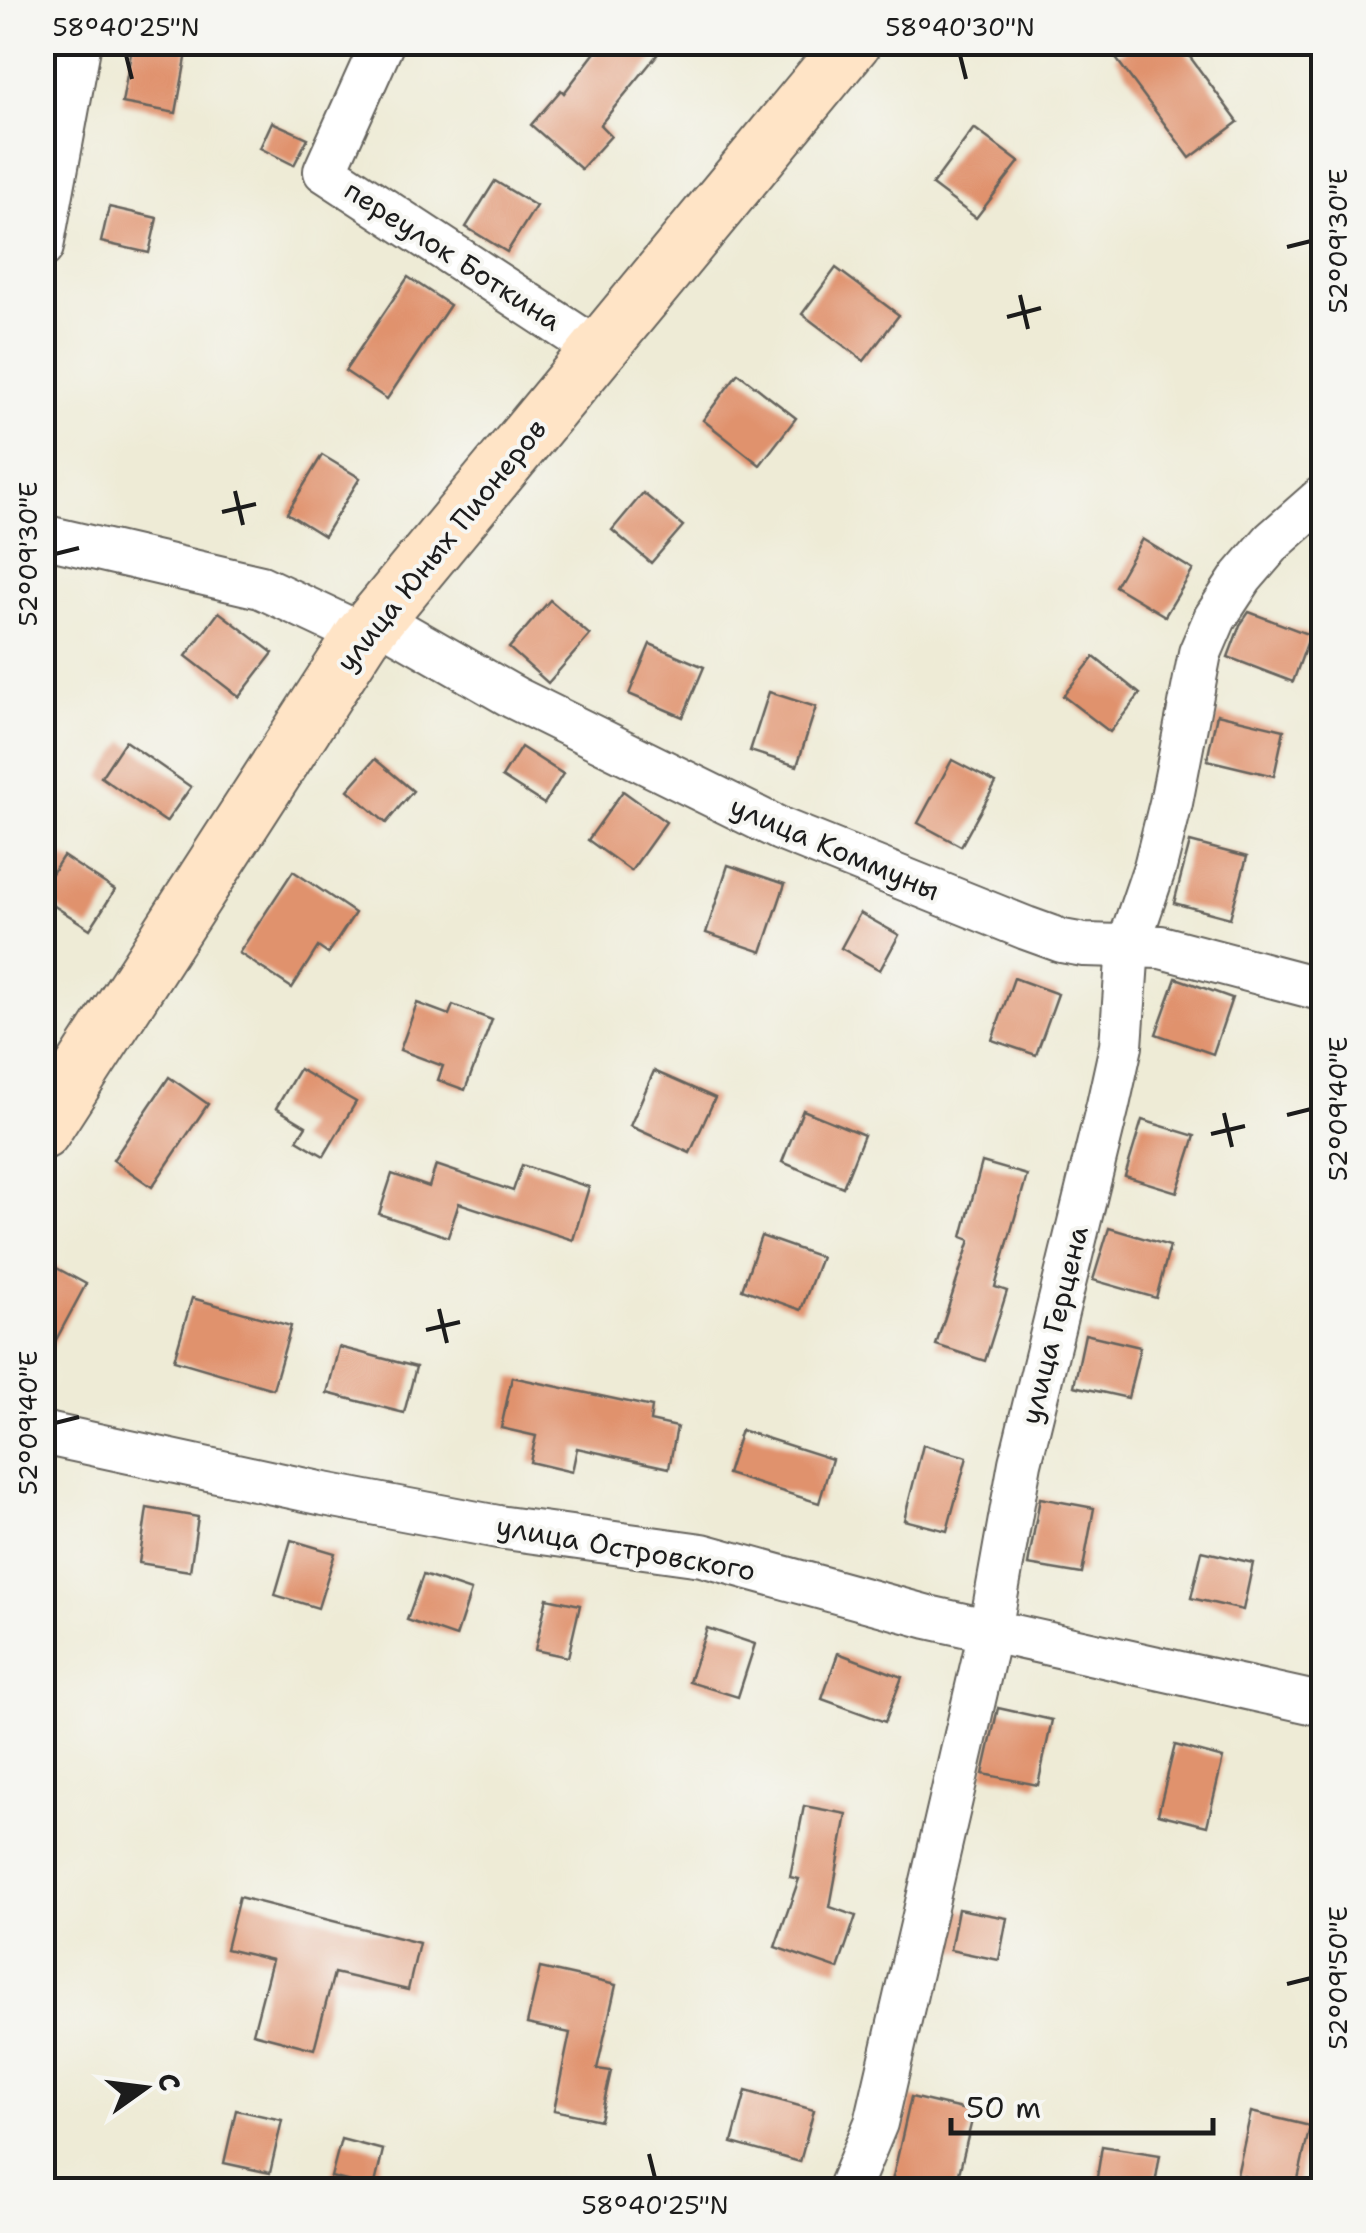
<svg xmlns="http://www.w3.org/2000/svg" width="1366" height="2233" viewBox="0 0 1366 2233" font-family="'Shantell Sans',sans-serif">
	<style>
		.building { fill: #e0926d }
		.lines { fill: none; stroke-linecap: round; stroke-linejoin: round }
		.minor-casing { stroke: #66645d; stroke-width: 46 }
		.secondary-casing { stroke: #66645d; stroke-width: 59 }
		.minor { stroke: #fff; stroke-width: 42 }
		.secondary { stroke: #ffe4c6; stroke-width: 55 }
		.ticks { fill: none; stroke: #1c1c1c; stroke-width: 4 }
		.labels { text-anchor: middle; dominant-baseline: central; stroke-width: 8; stroke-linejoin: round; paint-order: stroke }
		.street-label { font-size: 28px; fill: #1c1c1c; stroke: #f6f6f2 }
		.neatline { fill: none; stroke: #1c1c1c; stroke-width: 4 }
		.ticks-label { font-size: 25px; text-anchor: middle; fill: #1c1c1c }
	</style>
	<rect width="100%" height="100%" fill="#f6f6f2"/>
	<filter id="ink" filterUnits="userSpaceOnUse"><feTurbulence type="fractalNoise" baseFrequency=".01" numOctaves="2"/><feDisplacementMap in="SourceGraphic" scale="20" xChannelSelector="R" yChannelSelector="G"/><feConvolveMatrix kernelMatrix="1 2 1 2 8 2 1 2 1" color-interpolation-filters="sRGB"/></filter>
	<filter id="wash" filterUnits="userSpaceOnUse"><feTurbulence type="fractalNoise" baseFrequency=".0048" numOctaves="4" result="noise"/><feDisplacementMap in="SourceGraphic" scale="40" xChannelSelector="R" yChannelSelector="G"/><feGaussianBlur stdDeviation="2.25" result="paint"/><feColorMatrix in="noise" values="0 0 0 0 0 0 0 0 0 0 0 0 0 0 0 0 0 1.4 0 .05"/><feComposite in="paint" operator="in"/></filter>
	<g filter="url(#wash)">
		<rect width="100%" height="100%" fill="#eeebd6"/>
		<g id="blocks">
			<g class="building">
				<path d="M133 42H189L176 113 122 103Z"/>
				<path d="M603 42H642L657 55 600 125 611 136 581 169 531 125 561 90 564 93Z"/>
				<path d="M1134 42H1179L1238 122 1190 158 1115 57Z"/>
				<path d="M272 122 308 138 294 165 260 148Z"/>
				<path d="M974 128 1019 162 976 218 932 185Z"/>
				<path d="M495 181 536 206 507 252 466 227Z"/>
				<path d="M109 207 157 218 149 253 101 242Z"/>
				<path d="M836 268 899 315 864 361 802 314Z"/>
				<path d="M408 277 450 305 387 399 345 371Z"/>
				<path d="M738 373 796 418 760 465 703 420Z"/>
				<path d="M322 455 360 478 324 536 287 513Z"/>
				<path d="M643 493 683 526 651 563 612 530Z"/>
				<path d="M1142 539 1193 570 1165 616 1115 586Z"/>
				<path d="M550 600 590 635 548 683 509 648Z"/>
				<path d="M219 612 273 653 239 697 186 656Z"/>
				<path d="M1249 612 1310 635 1293 682 1228 657 1240 625Z"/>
				<path d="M650 644 704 667 683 717 629 694Z"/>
				<path d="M1094 657 1140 694 1110 732 1063 696Z"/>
				<path d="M769 692 816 707 797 766 750 751Z"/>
				<path d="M1217 714 1284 730 1274 776 1207 760Z"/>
				<path d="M125 741 191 787 166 822 101 777Z"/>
				<path d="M521 747 563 774 544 804 502 777Z"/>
				<path d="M375 759 413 791 386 823 348 790Z"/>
				<path d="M952 760 996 783 961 846 918 823Z"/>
				<path d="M623 791 666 822 631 871 588 840Z"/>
				<path d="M1190 842 1247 857 1230 918 1174 903Z"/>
				<path d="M63 856 115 890 90 929 42 898V889Z"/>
				<path d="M728 865 785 884 762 952 706 933Z"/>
				<path d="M293 871 355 913 328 954 318 947 292 988 239 953Z"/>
				<path d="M860 913 899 935 880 970 841 948Z"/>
				<path d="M1014 978 1058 994 1036 1055 992 1040Z"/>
				<path d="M1176 978 1232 998 1213 1054 1156 1034Z"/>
				<path d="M417 1003 449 1015 453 1005 492 1020 465 1090 438 1080 443 1066 400 1050Z"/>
				<path d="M299 1069 356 1102 324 1156 297 1140 306 1126 276 1108Z"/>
				<path d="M654 1071 715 1098 690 1153 630 1126Z"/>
				<path d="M169 1077 208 1104 152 1187 113 1160Z"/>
				<path d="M803 1110 864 1135 843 1187 782 1162Z"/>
				<path d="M1142 1120 1195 1136 1177 1192 1125 1176Z"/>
				<path d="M982 1162 1027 1175 995 1287 1007 1291 985 1361 936 1345 970 1240 962 1237Z"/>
				<path d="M436 1165 513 1191 522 1165 589 1187 573 1240 459 1203 448 1237 379 1214 392 1174 429 1187Z"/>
				<path d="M1109 1228 1170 1246 1156 1298 1093 1280Z"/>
				<path d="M761 1236 821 1257 801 1310 742 1289Z"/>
				<path d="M42 1260 86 1284 42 1366Z"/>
				<path d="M192 1298 291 1326 273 1389 174 1360Z"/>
				<path d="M1085 1334 1140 1347 1128 1398 1074 1386Z"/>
				<path d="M339 1347 416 1367 404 1413 327 1393Z"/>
				<path d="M512 1377 652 1407 650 1421 677 1427 669 1468 577 1448 572 1472 530 1462 536 1436 501 1428Z"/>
				<path d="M741 1430 832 1459 819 1503 727 1474Z"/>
				<path d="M923 1445 967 1457 947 1531 904 1520Z"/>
				<path d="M1040 1498 1094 1508 1082 1574 1028 1565Z"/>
				<path d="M147 1508 198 1517 190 1571 139 1563Z"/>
				<path d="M291 1540 335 1553 318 1608 275 1595Z"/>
				<path d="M1202 1551 1253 1563 1243 1610 1191 1598Z"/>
				<path d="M423 1575 471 1591 456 1637 407 1620Z"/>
				<path d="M547 1598 580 1605 568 1657 535 1650Z"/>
				<path d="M707 1628 755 1644 738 1697 689 1682Z"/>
				<path d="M838 1653 902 1677 885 1722 822 1699Z"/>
				<path d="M998 1708 1052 1720 1038 1785 983 1774Z"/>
				<path d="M1175 1745 1223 1758 1207 1826 1158 1814Z"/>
				<path d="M804 1806 847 1814 830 1907 856 1916 838 1969 775 1947 799 1879 790 1877Z"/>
				<path d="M239 1897 419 1943 408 1990 334 1973 314 2049 253 2033 272 1960 226 1949Z"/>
				<path d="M958 1909 1007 1918 999 1960 950 1950Z"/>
				<path d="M540 1968 616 1985 597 2069 611 2071 600 2120 554 2110 570 2033 527 2024Z"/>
				<path d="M746 2091 814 2110 800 2162 732 2143Z"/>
				<path d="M911 2097 974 2112 955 2190H890Z"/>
				<path d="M236 2110 282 2120 270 2173 224 2163Z"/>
				<path d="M1251 2112 1310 2126 1296 2188 1237 2175Z"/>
				<path d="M341 2139 383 2150 374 2188 331 2177Z"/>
				<path d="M1102 2146 1160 2155 1154 2190H1095Z"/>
			</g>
		</g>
	</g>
	<g filter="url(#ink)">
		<use href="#blocks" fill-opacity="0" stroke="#66645d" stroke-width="2.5"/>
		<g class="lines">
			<g class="minor-casing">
				<g id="minor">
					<path d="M383 42 325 171 598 350"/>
					<path d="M42 247 80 42"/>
					<path d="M42 536 261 587 363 635"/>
					<path d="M377 619 515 698 780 829 1026 928 1062 941 1084 945 1161 947 1324 990"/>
					<path d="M42 1433 324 1494 498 1527 702 1555 928 1617 1324 1705"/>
					<path d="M848 2190 876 2123 990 1631 1020 1463 1108 1105 1121 1046 1128 946 1155 867 1171 803 1200 653 1215 618 1242 577 1273 541 1324 496"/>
				</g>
			</g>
			<g class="secondary-casing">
				<path id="secondary" d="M42 1132 363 635 853 42"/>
			</g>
			<use href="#minor" class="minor"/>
			<use href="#secondary" class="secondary"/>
		</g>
	</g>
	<path class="ticks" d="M126 55 132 79M960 55 966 79M1287 247 1311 241M1020 295 1028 329M1007 317 1041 308M235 491 243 525M222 512 256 504M55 554 79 548M1224 1113 1232 1147M1287 1115 1311 1109M1211 1134 1245 1126M439 1309 447 1343M426 1330 460 1322M55 1423 79 1417M1287 1984 1311 1978M649 2154 655 2178"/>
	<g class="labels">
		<g class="street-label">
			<text transform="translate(453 255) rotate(33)">переулок Боткина</text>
			<text transform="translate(441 545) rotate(-51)">улица Юных Пионеров</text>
			<text transform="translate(835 848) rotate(23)">улица Коммуны</text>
			<text transform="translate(1054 1325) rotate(-76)">улица Герцена</text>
			<text transform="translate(626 1548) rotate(10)">улица Островского</text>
		</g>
	</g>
	<rect width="1366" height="2233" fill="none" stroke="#f6f6f2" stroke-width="110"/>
	<g transform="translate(145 2088) rotate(76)" stroke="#f6f6f2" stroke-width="8" paint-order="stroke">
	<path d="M0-8L18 38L0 25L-18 38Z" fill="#1c1c1c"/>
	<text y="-15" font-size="28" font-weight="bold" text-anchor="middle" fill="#1c1c1c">С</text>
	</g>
	<path d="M951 2118v15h262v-15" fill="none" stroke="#1c1c1c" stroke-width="5"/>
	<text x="966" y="2118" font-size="30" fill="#1c1c1c" stroke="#f6f6f2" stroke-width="8" paint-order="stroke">50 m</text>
	<rect x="55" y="55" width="1256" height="2123" class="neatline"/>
	<g class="ticks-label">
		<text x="126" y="36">58°40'25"N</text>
		<text x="960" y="36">58°40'30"N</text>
		<text transform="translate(1338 241) rotate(-90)" y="9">52°09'30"E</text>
		<text transform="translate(28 554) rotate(-90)" y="9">52°09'30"E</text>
		<text transform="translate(1338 1109) rotate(-90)" y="9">52°09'40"E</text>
		<text transform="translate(28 1423) rotate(-90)" y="9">52°09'40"E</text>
		<text transform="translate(1338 1978) rotate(-90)" y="9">52°09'50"E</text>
		<text x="655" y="2214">58°40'25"N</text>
	</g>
</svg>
